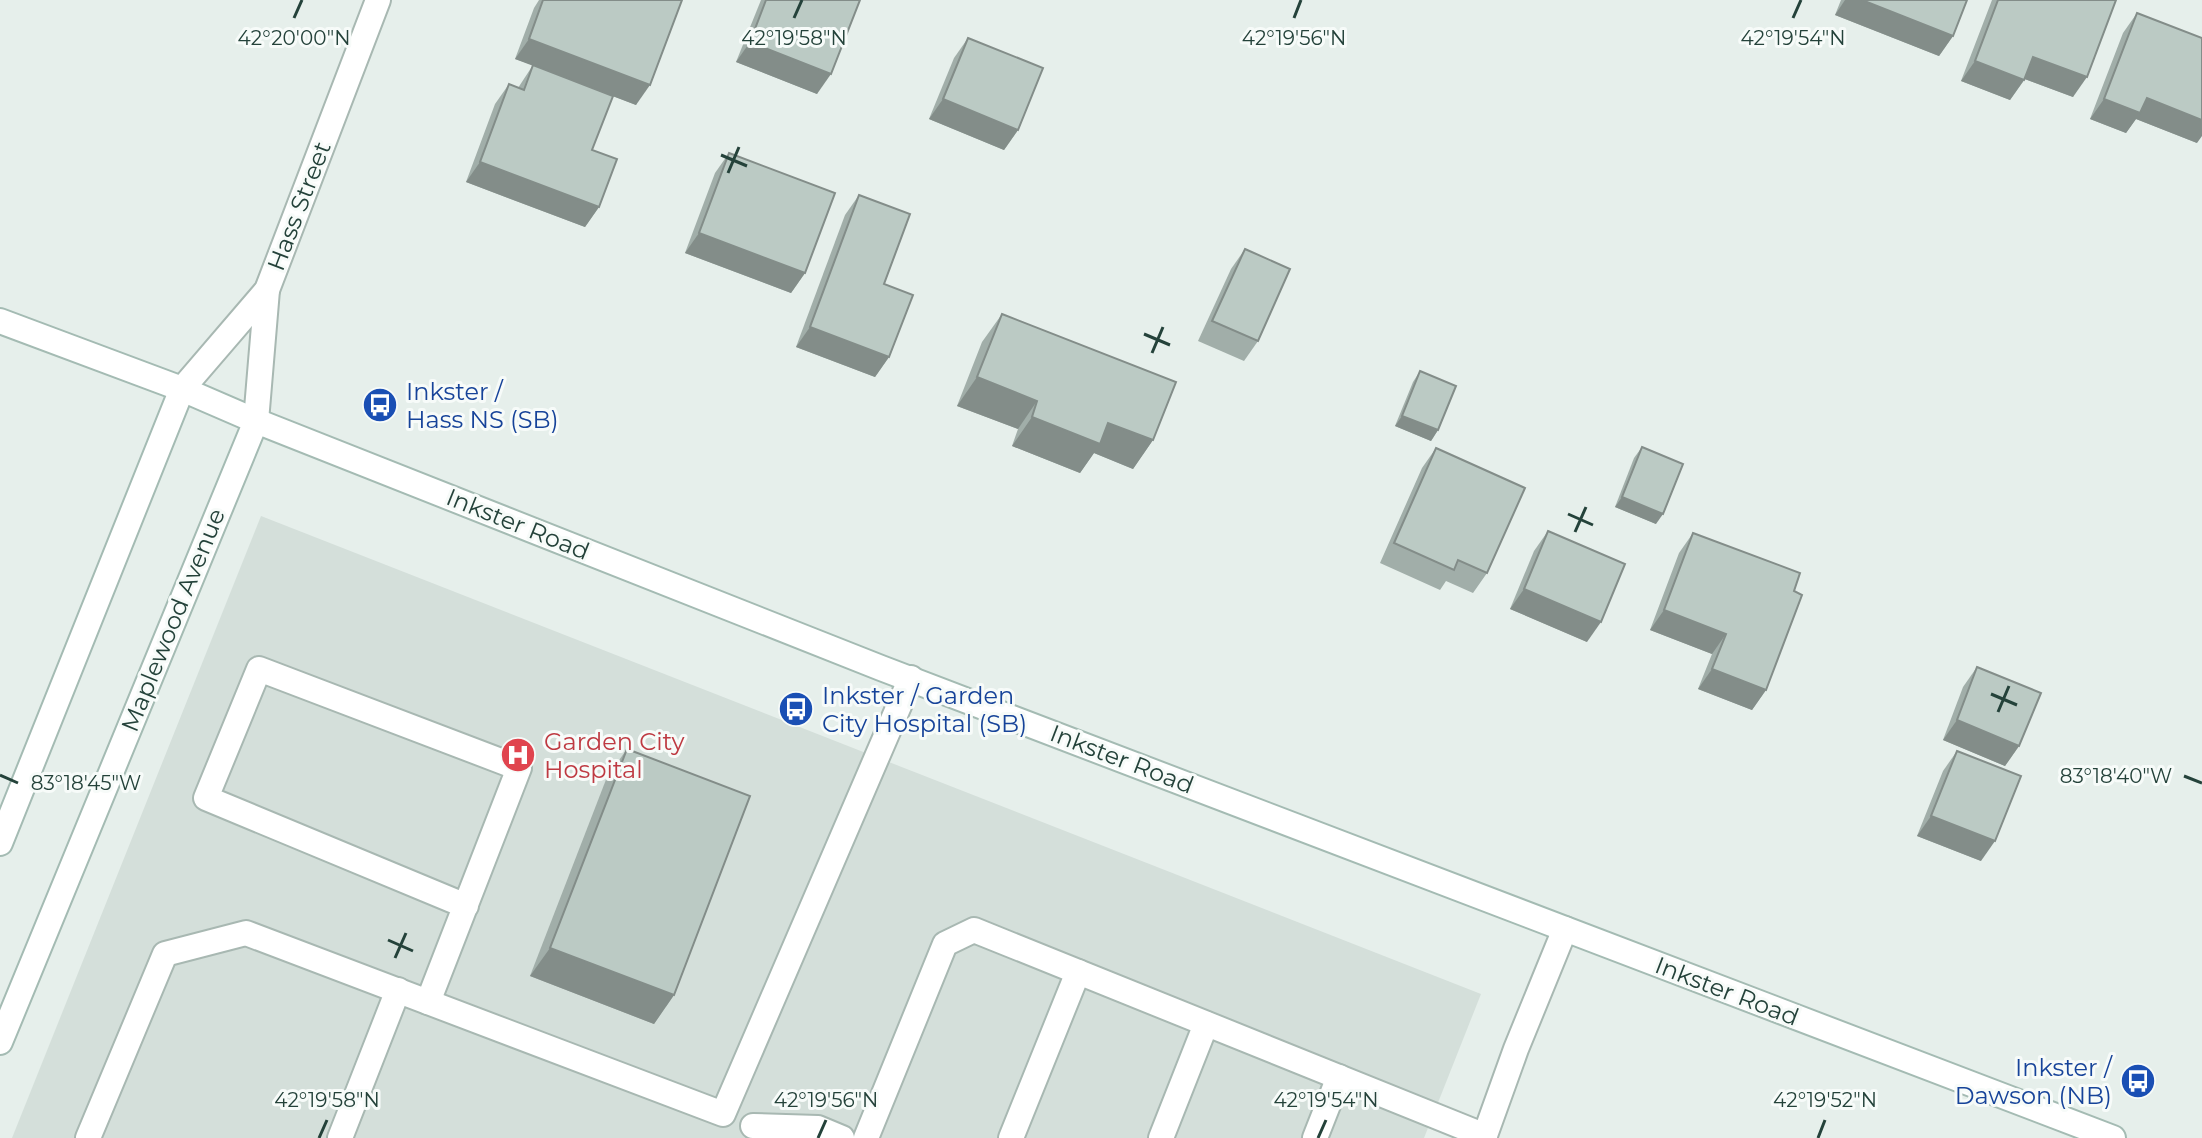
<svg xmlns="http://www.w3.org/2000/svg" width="2202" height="1138" viewBox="0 0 2202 1138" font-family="Montserrat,sans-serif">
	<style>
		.built { fill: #d4dfda }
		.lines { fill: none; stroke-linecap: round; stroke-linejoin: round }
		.lane-casing { stroke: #a8b8b2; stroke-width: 28 }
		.street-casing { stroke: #a8b8b2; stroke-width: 28 }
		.secondary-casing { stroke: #a4bbb3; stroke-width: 28 }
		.lane { stroke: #fff; stroke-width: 24 }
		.street { stroke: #fff; stroke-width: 24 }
		.secondary { stroke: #fff; stroke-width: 24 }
		.wall { fill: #a1aea9 }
		.shaded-wall { fill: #838d89 }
		.building { fill: #bbcac4; stroke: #838d89; stroke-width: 2 }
		.ticks { fill: none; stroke: #24423a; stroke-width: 3 }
		.labels { text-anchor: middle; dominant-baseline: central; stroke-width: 6; stroke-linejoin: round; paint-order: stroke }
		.street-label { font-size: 24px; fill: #24423a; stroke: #f7fbf9 }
		.transit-label { font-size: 24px; fill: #164399; stroke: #f7fbf9; text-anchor: start }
		.health-label { font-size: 24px; fill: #be3a42; stroke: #f7fbf9; text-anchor: start }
		.ticks-label { font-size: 20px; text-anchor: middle; fill: #24423a; stroke: #f7fbf9; stroke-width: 6; stroke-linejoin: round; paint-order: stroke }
	</style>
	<rect width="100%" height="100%" fill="#e6efeb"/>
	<path class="built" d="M261 516 1481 994 1424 1138H12Z"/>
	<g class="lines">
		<g class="lane-casing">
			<g id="lane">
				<path d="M428 1002 519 768 259 669 206 798 466 906"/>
				<path d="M753 1126 818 1128 842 1138"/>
				<path d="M88 1138 165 954 246 933 723 1114 911 678"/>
				<path d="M340 1138 398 990"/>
				<path d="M866 1138 945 944 974 930 1485 1136"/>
				<path d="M1011 1138 1078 972"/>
				<path d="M1161 1138 1206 1024"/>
				<path d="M1315 1138 1339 1077"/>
			</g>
		</g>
		<g class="street-casing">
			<g id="street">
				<path d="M182 389 267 290 378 0"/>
				<path d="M256 421 267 290"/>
				<path d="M1484 1138 1516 1049 1565 929"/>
			</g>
		</g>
		<g class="secondary-casing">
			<g id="secondary">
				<path d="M0 321 182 389 256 421 881 668 2113 1138"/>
				<path d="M0 843 182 389"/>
				<path d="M0 1042 256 421"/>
			</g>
		</g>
		<use href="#lane" class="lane"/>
		<use href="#street" class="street"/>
		<use href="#secondary" class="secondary"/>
	</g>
	<g class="wall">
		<path d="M539 0H682L636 105 613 96 592 150 599 207 585 227 466 182 495 104 509 84 518 88 533 65 515 59 534 8Z"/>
		<path d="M761 0H860L817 94 736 62Z"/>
		<path d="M1841 0H1967L1953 36 1939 56 1835 15Z"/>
		<path d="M1992 0H2116L2073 97 2025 79 2010 100 1961 81Z"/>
		<path d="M2137 13 2197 143 2136 119 2126 133 2090 119 2123 33Z"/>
		<path d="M968 38 1018 130 1004 150 929 119 954 58Z"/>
		<path d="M729 153 805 273 791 293 685 253 715 173Z"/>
		<path d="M859 195 884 284 889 357 875 377 796 347 845 215Z"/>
		<path d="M1245 249 1258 341 1244 361 1198 341 1231 269Z"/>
		<path d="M1002 314 1153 440 1133 469 1094 453 1080 473 1012 446 1018 429 957 406 982 342Z"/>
		<path d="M1420 371 1438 430 1431 441 1395 426 1413 382Z"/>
		<path d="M1642 447 1656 524 1615 507 1634 458Z"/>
		<path d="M1436 448 1487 573 1473 593 1446 581 1440 590 1380 563 1422 468Z"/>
		<path d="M1548 531 1587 642 1510 609 1534 551Z"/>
		<path d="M1693 533 1794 591 1766 690 1752 710 1698 689 1712 654 1650 630 1679 553Z"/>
		<path d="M1977 667 2019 746 2005 766 1943 740 1963 687Z"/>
		<path d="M627 749 674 995 654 1024 530 976 607 777Z"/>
		<path d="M1957 751 1981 861 1917 836 1943 771Z"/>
	</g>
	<g class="shaded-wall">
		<path d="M1845 0H1862L1953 36 1939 56 1835 15Z"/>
		<path d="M529 39 650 85 636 105 515 59Z"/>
		<path d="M750 42 831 74 817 94 736 62Z"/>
		<path d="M2033 57 2087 77 2073 97 2019 77Z"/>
		<path d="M1975 61 2024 80 2010 100 1961 81Z"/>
		<path d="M2147 98 2202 120V136L2197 143 2136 119 2126 133 2090 119 2104 99Z"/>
		<path d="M943 99 1018 130 1004 150 929 119Z"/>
		<path d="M480 162 599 207 585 227 466 182Z"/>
		<path d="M699 233 805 273 791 293 685 253Z"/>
		<path d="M810 327 889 357 875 377 796 347Z"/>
		<path d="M977 377 1037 401 1018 429 957 406Z"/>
		<path d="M1402 416 1438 430 1431 441 1395 426Z"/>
		<path d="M1032 417 1108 423 1153 440 1133 469 1094 453 1080 473 1012 446Z"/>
		<path d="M1622 497 1663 514 1656 524 1615 507Z"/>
		<path d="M1524 589 1601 622 1587 642 1510 609Z"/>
		<path d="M1664 610 1726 634 1712 654 1650 630Z"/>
		<path d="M1712 669 1766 690 1752 710 1698 689Z"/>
		<path d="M1957 720 2019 746 2005 766 1943 740Z"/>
		<path d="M1931 816 1995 841 1981 861 1917 836Z"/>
		<path d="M550 948 674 995 654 1024 530 976Z"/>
	</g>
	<g class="building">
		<path d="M543 0H682L650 85 529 39Z"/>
		<path d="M766 0H860L831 74 750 42Z"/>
		<path d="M1862 0H1967L1953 36Z"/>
		<path d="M1998 0H2116L2087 77 2033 57 2024 80 1975 61Z"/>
		<path d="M2137 13 2202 38V120L2147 98 2140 113 2104 99Z"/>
		<path d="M968 38 1043 68 1018 130 943 99Z"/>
		<path d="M533 65 613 96 592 150 617 159 599 207 480 162 509 84 524 90Z"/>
		<path d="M729 153 835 193 805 273 699 233Z"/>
		<path d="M859 195 910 214 884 284 913 295 889 357 810 327Z"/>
		<path d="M1245 249 1290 269 1258 341 1212 321Z"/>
		<path d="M1002 314 1176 382 1153 440 1108 423 1100 444 1032 417 1037 401 977 377Z"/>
		<path d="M1420 371 1456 386 1438 430 1402 416Z"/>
		<path d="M1642 447 1683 464 1663 514 1622 497Z"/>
		<path d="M1436 448 1525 488 1487 573 1458 560 1454 570 1394 543Z"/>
		<path d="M1548 531 1625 564 1601 622 1524 589Z"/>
		<path d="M1693 533 1800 573 1794 591 1802 595 1766 690 1712 669 1726 634 1664 610Z"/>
		<path d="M1977 667 2041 693 2019 746 1957 720Z"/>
		<path d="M627 749 750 796 674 995 550 948Z"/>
		<path d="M1957 751 2021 776 1995 841 1931 816Z"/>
	</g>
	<path class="ticks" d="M294 18 302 0M794 18 802 0M1294 18 1301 0M1793 18 1801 0M721 155 747 166M728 173 739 147M1144 334 1170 345M1152 353 1163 327M1568 514 1593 525M1575 532 1586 507M1991 694 2017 705M1998 712 2009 686M0 775 18 783M2184 776 2202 783M388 940 413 951M395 958 406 933M319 1138 327 1120M818 1138 826 1120M1318 1138 1326 1120M1818 1138 1825 1120"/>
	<defs>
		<g id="bus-disc" transform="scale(1.8)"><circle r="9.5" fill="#1a4fb4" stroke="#f7fbf9"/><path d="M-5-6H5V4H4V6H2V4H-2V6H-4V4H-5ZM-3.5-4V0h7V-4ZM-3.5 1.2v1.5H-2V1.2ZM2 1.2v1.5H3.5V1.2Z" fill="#fff"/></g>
		<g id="hospital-disc" transform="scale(1.8)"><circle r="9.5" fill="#e0444e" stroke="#f7fbf9"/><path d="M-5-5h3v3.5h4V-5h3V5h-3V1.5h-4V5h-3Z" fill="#fff"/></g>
	</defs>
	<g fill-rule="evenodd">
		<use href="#bus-disc" x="380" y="405"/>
		<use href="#bus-disc" x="796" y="709"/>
		<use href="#hospital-disc" x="518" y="755"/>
		<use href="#bus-disc" x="2138" y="1081"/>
	</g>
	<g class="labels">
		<g class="street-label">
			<text transform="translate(299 206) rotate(-69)">Hass Street</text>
			<text transform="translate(518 524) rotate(22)">Inkster Road</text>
			<text transform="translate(173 620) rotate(-68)">Maplewood Avenue</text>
			<text transform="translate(1122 759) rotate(21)">Inkster Road</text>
			<text transform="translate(1727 991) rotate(21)">Inkster Road</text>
		</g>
		<g class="transit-label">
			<text x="406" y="391">Inkster /<tspan x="406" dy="28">Hass NS (SB)</tspan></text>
			<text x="822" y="695">Inkster / Garden<tspan x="822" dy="28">City Hospital (SB)</tspan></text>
			<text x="2112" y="1067" text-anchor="end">Inkster /<tspan x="2112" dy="28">Dawson (NB)</tspan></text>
		</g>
		<g class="health-label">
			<text x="544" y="741">Garden City<tspan x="544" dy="28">Hospital</tspan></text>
		</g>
	</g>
	<g class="ticks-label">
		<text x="294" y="45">42°20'00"N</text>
		<text x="794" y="45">42°19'58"N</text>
		<text x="1294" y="45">42°19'56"N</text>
		<text x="1793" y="45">42°19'54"N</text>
		<text x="2116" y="783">83°18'40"W</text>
		<text x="86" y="790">83°18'45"W</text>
		<text x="327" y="1107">42°19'58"N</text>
		<text x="826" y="1107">42°19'56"N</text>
		<text x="1326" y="1107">42°19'54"N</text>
		<text x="1825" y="1107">42°19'52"N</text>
	</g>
</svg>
